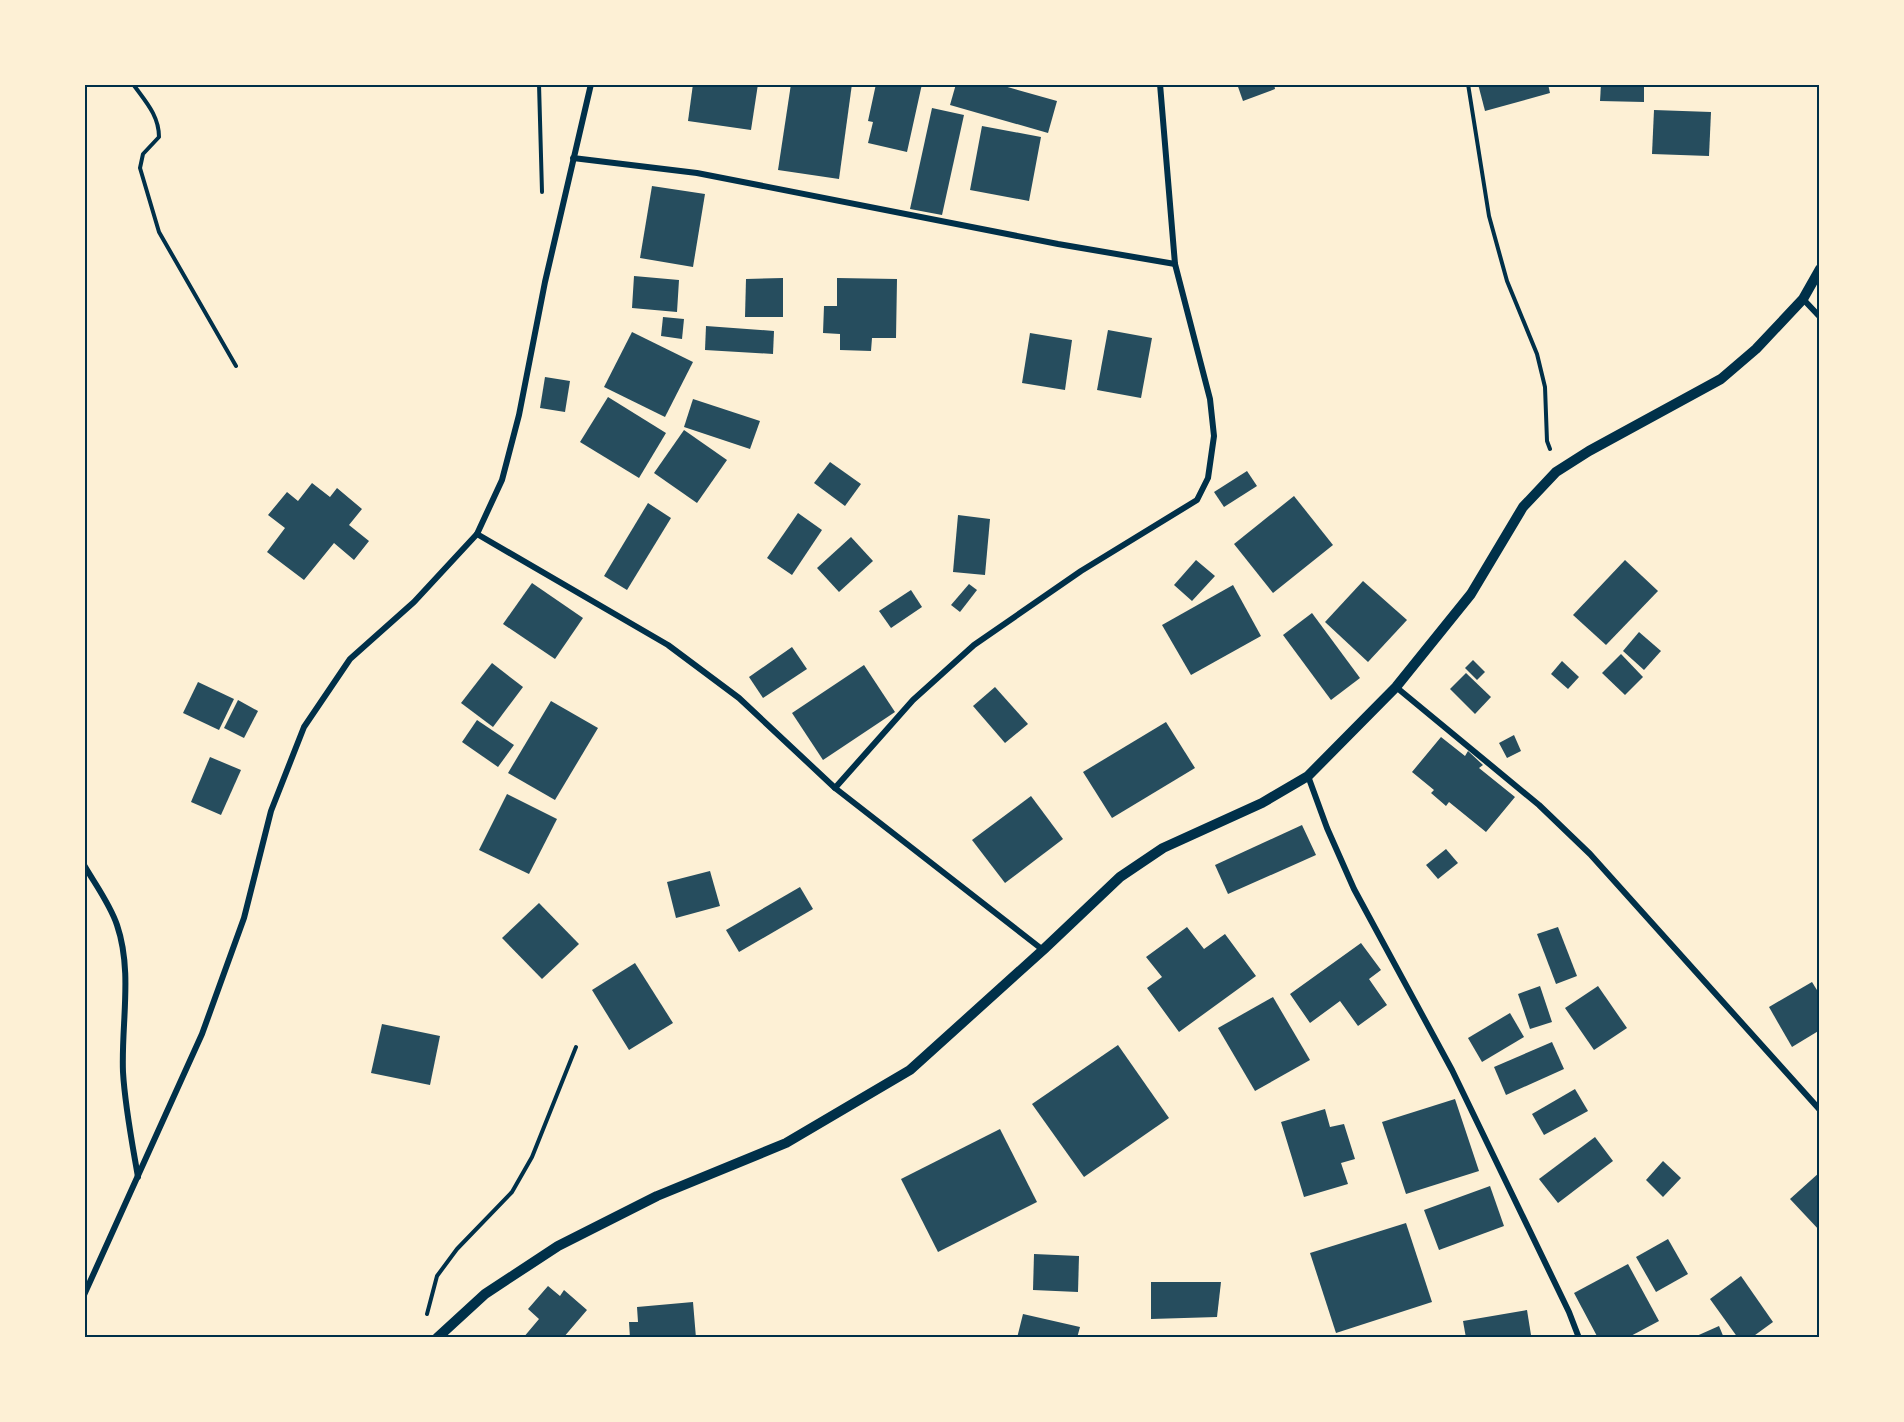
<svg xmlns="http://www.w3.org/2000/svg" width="1904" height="1422" viewBox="0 0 1904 1422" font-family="'Archivo Narrow',sans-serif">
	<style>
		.building { fill: #264d5e }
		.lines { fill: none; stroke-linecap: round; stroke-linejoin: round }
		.path { stroke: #003049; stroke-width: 4 }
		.minor { stroke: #003049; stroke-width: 6 }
		.tertiary { stroke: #003049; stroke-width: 10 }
		.neatline { fill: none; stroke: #003049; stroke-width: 2 }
	</style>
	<rect width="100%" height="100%" fill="#fdf0d5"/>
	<g class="building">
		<path d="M693 84H758L751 130 688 121Z"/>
		<path d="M791 84H852L839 179 778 170Z"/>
		<path d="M876 84H922L907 152 868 143 873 122 868 121Z"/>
		<path d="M956 84H997L1057 101 1048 133 950 105Z"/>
		<path d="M1237 84H1274L1275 89 1243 101Z"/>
		<path d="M1478 84H1548L1550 93 1485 111Z"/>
		<path d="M1601 84H1644V102L1600 101Z"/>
		<path d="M932 108 964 115 942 215 910 209Z"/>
		<path d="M1654 110 1711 112 1709 156 1652 154Z"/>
		<path d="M982 126 1041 137 1029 201 970 190Z"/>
		<path d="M652 186 705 194 693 267 640 258Z"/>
		<path d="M634 276 679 280 677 312 632 308Z"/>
		<path d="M783 278V317H745L746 279Z"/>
		<path d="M837 278 897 279 896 338H872L871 351 840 350V334L823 333 824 306H837Z"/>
		<path d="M663 317 684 319 682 339 661 336Z"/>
		<path d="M706 326 774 331 773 354 705 350Z"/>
		<path d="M1108 330 1152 338 1141 398 1097 390Z"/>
		<path d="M632 332 693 362 665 417 604 387Z"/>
		<path d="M1030 333 1072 340 1065 390 1022 383Z"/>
		<path d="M545 377 570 381 565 412 540 408Z"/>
		<path d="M608 397 666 433 639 478 580 442Z"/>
		<path d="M693 399 760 421 750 449 684 427Z"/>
		<path d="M684 430 727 460 697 503 654 473Z"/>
		<path d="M830 462 861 484 845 506 814 483Z"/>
		<path d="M1247 471 1257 486 1224 507 1214 492Z"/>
		<path d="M312 483 330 497 337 488 362 509 349 525 369 541 354 560 334 543 304 580 267 552 285 528 268 515 287 492 298 501Z"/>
		<path d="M1294 496 1333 545 1273 593 1234 544Z"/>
		<path d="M648 503 671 518 627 590 604 576Z"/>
		<path d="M798 513 822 530 792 575 767 558Z"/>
		<path d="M958 515 990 519 985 575 953 572Z"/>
		<path d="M851 537 873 561 839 592 817 568Z"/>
		<path d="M1196 560 1215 576 1192 601 1174 585Z"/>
		<path d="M1625 560 1658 591 1606 645 1573 615Z"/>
		<path d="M1363 581 1407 620 1368 662 1325 622Z"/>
		<path d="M532 583 583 618 555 659 503 624Z"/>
		<path d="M969 584 977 590 960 612 951 605Z"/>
		<path d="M1233 585 1261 636 1191 675 1162 625Z"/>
		<path d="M911 590 922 607 891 628 879 611Z"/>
		<path d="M1312 613 1360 678 1331 700 1283 635Z"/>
		<path d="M1639 632 1661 651 1644 670 1623 651Z"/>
		<path d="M792 647 807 669 763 698 749 677Z"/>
		<path d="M1621 654 1643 677 1625 695 1602 673Z"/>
		<path d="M1473 660 1485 672 1477 680 1465 668Z"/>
		<path d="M1562 661 1579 677 1568 689 1551 674Z"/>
		<path d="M492 663 523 687 493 727 461 703Z"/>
		<path d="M864 665 895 712 823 760 792 713Z"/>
		<path d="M1466 673 1491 697 1475 714 1450 689Z"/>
		<path d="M198 682 234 699 219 730 183 713Z"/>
		<path d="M995 687 1028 724 1005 743 973 706Z"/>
		<path d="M238 700 258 711 244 738 224 728Z"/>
		<path d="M551 701 598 728 555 800 508 773Z"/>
		<path d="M477 720 514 745 498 767 462 742Z"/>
		<path d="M1166 722 1195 768 1112 818 1083 772Z"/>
		<path d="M1514 735 1521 751 1507 758 1499 743Z"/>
		<path d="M1441 737 1465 756 1468 751 1483 765 1479 768 1515 797 1486 832 1449 802 1446 806 1431 793 1434 790 1412 772Z"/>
		<path d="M210 757 241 770 221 815 191 802Z"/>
		<path d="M507 794 557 819 529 874 479 850Z"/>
		<path d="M1031 796 1063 839 1005 883 972 840Z"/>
		<path d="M1302 825 1316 855 1228 894 1215 865Z"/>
		<path d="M1446 849 1458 863 1438 879 1426 865Z"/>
		<path d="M710 871 720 906 676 918 667 882Z"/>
		<path d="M800 887 813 909 739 952 726 930Z"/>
		<path d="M539 903 579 944 542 979 502 938Z"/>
		<path d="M1187 927 1204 949 1225 934 1256 976 1179 1032 1147 988 1162 977 1146 957Z"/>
		<path d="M1558 927 1577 976 1556 984 1537 934Z"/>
		<path d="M1361 943 1381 970 1369 979 1387 1005 1358 1026 1340 1001 1310 1023 1290 994Z"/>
		<path d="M635 963 673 1023 629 1050 592 990Z"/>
		<path d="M1812 982 1820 995V1030L1792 1047 1769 1007Z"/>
		<path d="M1540 986 1552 1022 1530 1029 1518 994Z"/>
		<path d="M1598 986 1627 1028 1594 1050 1565 1008Z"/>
		<path d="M1273 997 1310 1060 1255 1091 1218 1028Z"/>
		<path d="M1510 1013 1524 1037 1482 1062 1468 1038Z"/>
		<path d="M382 1024 440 1036 430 1085 371 1073Z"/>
		<path d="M1552 1042 1564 1069 1506 1095 1494 1067Z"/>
		<path d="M1118 1045 1169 1118 1084 1177 1032 1104Z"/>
		<path d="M1575 1089 1588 1111 1544 1135 1532 1114Z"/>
		<path d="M1455 1099 1479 1171 1406 1194 1382 1122Z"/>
		<path d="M1325 1109 1330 1127 1344 1124 1355 1159 1341 1163 1348 1184 1304 1197 1281 1122Z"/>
		<path d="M1000 1129 1037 1202 938 1252 901 1179Z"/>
		<path d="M1595 1137 1613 1161 1558 1203 1539 1179Z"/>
		<path d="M1663 1161 1681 1178 1663 1197 1646 1180Z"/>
		<path d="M1820 1172V1231L1790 1199Z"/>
		<path d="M1490 1186 1504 1226 1439 1250 1424 1210Z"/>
		<path d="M1406 1223 1432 1302 1336 1333 1310 1253Z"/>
		<path d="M1668 1239 1688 1274 1656 1292 1636 1257Z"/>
		<path d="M1034 1254 1079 1256 1078 1292 1033 1290Z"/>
		<path d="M1628 1264 1659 1321 1627 1338H1598L1574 1293Z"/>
		<path d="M1741 1276 1773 1322 1751 1338H1738L1710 1299Z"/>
		<path d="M1151 1282H1221L1217 1317 1151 1319Z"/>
		<path d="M548 1286 560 1296 564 1290 587 1310 563 1338H523L539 1319 528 1309Z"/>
		<path d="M693 1302 696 1338H630L629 1322H638L637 1307Z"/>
		<path d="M1527 1310 1531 1335 1510 1338H1466L1463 1321Z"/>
		<path d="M1023 1314 1080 1327 1077 1338H1017Z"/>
		<path d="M1719 1326 1724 1338H1692Z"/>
	</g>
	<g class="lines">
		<g class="path">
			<path d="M133 84C145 101 159 115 159 137L143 154 140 168 159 232 236 366"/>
			<path d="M539 84 542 192"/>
			<path d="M1468 84 1489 216 1507 281 1537 354 1545 387 1547 441 1550 449"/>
			<path d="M427 1314 437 1276 457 1249 512 1192 532 1157 576 1047"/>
		</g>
		<g class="minor">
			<path d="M573 158 697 173 1058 244 1175 264"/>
			<path d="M1803 299 1820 317"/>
			<path d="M477 534 668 645 739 698 835 788 1043 950"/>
			<path d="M1396 687 1539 805 1590 854 1820 1110"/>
			<path d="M1308 776 1327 828 1354 889 1452 1070 1569 1312 1579 1338"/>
			<path d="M835 788 913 700 974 645 1081 571 1197 500 1208 478 1214 436 1210 399 1175 264 1160 84"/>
			<path d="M84 865C95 884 110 904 117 925 133 972 121 1024 123 1072 125 1107 132 1142 138 1177"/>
			<path d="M84 1295 202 1034 244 918 271 811 304 727 350 659 414 602 477 534 502 480 519 415 545 282 591 84"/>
		</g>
		<path class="tertiary" d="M437 1338 485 1294 558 1246 657 1196 786 1143 910 1070 1043 950 1120 877 1163 848 1262 803 1308 776 1396 687 1471 594 1523 507 1556 472 1589 451 1721 379 1756 349 1803 299 1820 269"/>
	</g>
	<rect width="1904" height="1422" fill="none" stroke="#fdf0d5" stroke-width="171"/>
	<rect x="86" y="86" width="1732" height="1250" class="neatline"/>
</svg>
